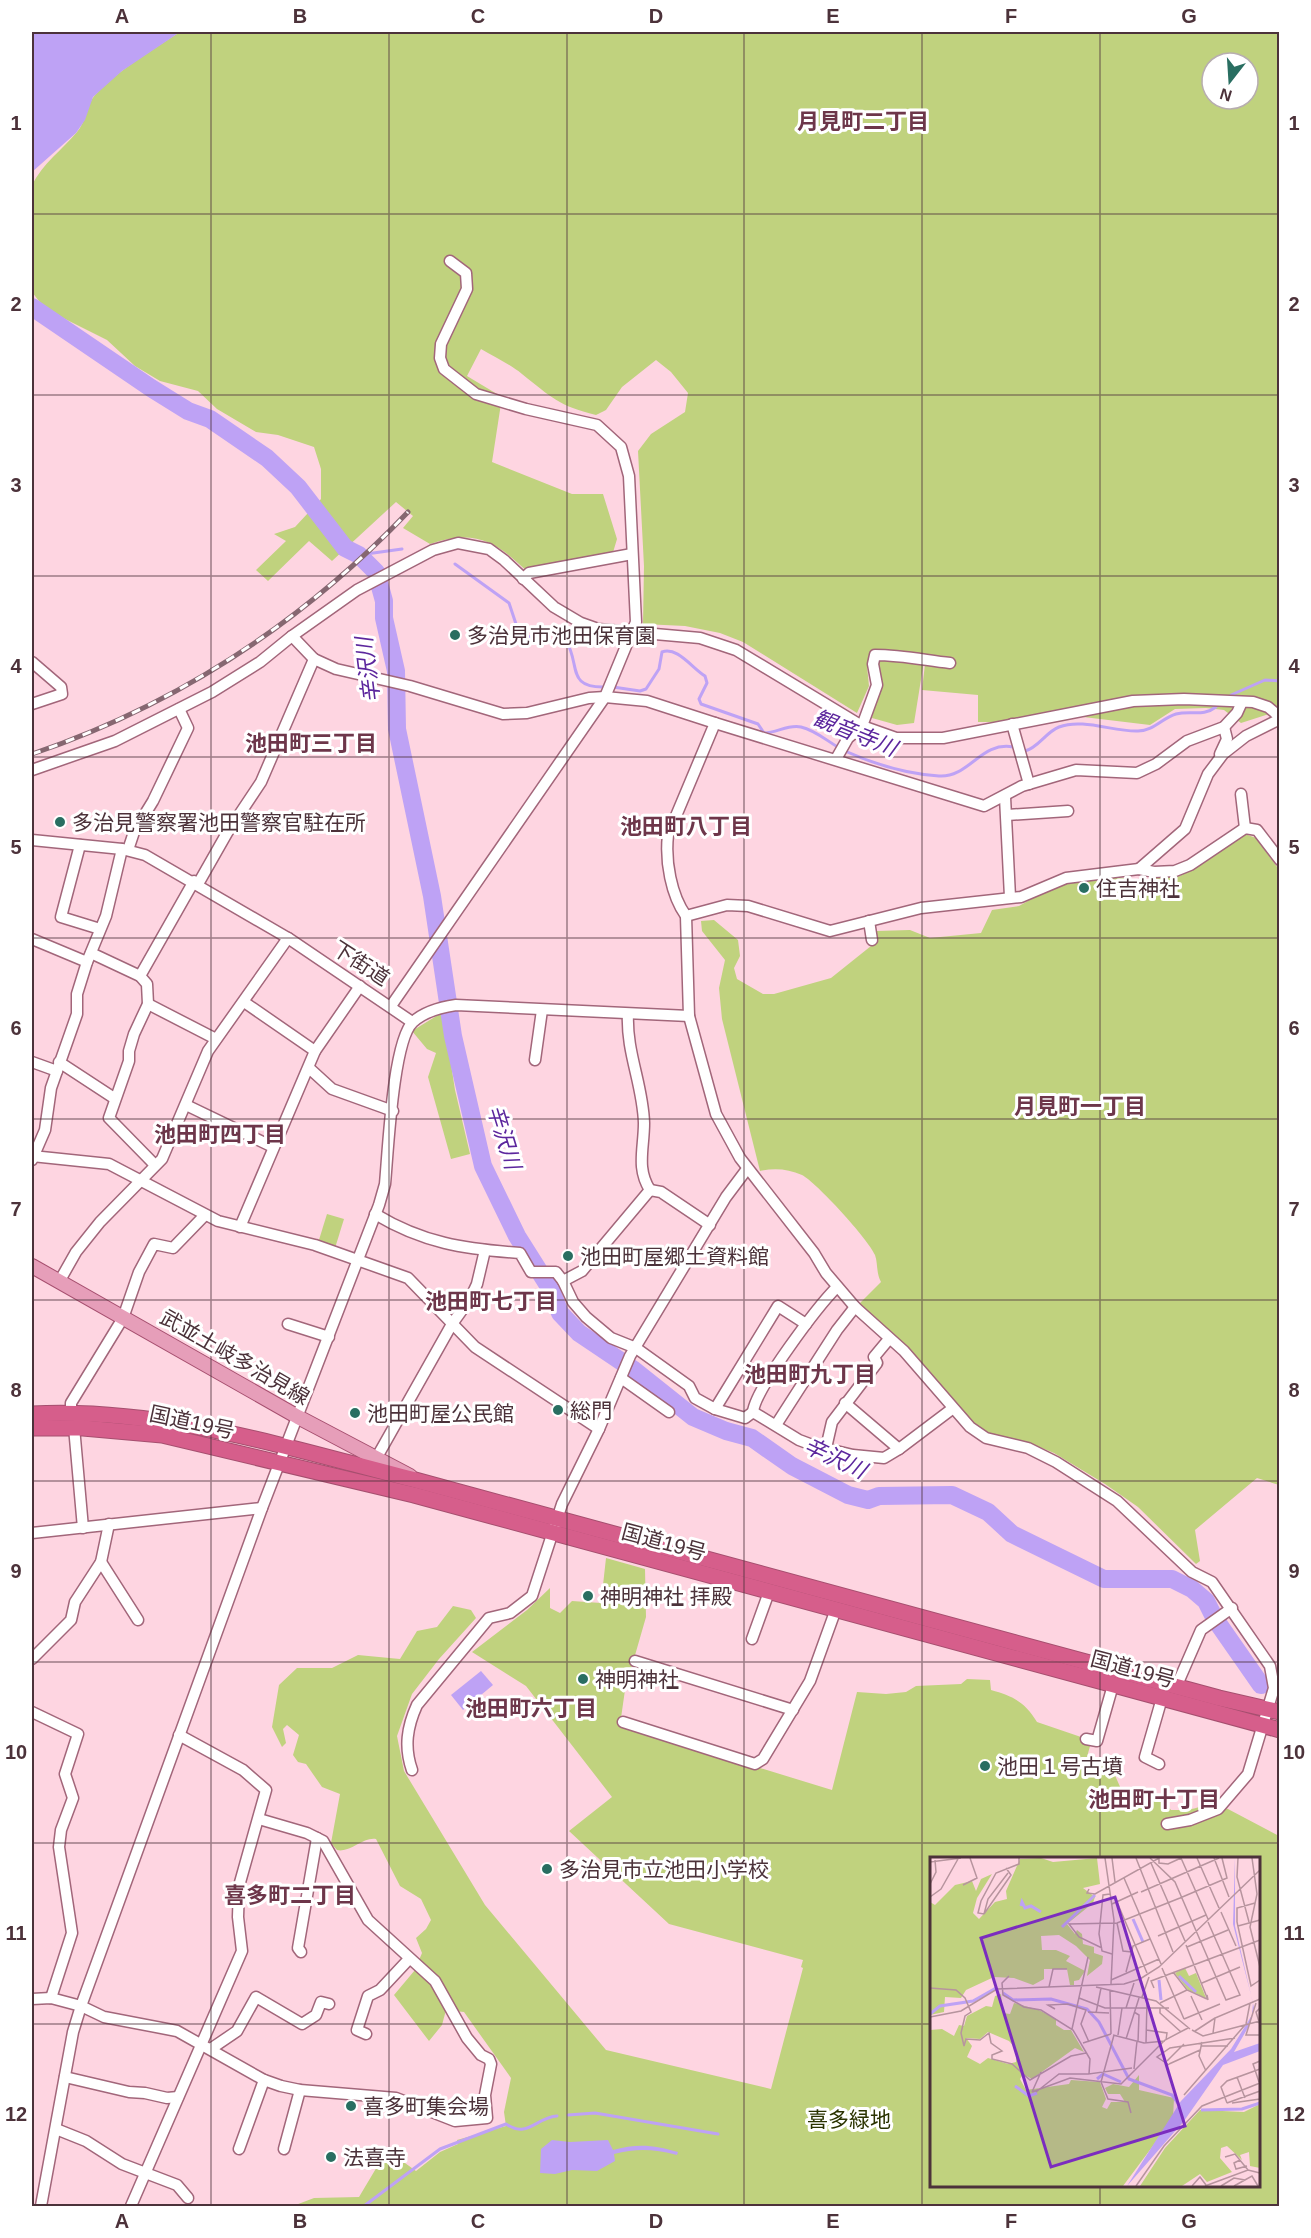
<svg xmlns="http://www.w3.org/2000/svg" width="1311" height="2238" viewBox="0 0 1311 2238" font-family="Helvetica,'Noto Sans JP',sans-serif">
	<style>
		.green { fill: #c0d27e; fill-rule: evenodd }
		.water { fill: #bea2f5 }
		.lines { fill: none; stroke-linecap: round; stroke-linejoin: round }
		.stream { stroke: #bea2f5; stroke-width: 3 }
		.river { stroke: #bea2f5; stroke-width: 18 }
		.minor-casing { stroke: #a2667a; stroke-width: 13 }
		.major-casing { stroke: #a64f6f; stroke-width: 16 }
		.highway-casing { stroke: #a64f6f; stroke-width: 17 }
		.minor { stroke: #fff; stroke-width: 10 }
		.major { stroke: #e69eb9; stroke-width: 14 }
		.highway { stroke: #d65e8b; stroke-width: 15 }
		.rail-casing { stroke: #866771; stroke-width: 5 }
		.rail { stroke: #fff; stroke-width: 3; stroke-dasharray: 9; stroke-linecap: butt }
		.grid { fill: none; stroke: #4c323a; stroke-width: 1.5; stroke-opacity: 0.55 }
		.poi-dot { fill: #296e61; stroke: #fff; stroke-width: 2 }
		.labels { text-anchor: middle; dominant-baseline: central; stroke-width: 6; stroke-linejoin: round; paint-order: stroke }
		.poi-label { font-size: 21px; fill: #4c323a; stroke: #fff; text-anchor: start }
		.street-label { font-size: 21px; fill: #4c323a; stroke: #fff }
		.park-label { font-size: 21px; fill: #2b3300; stroke: #fff }
		.neighbourhood-label { font-size: 22px; font-weight: bold; fill: #6d364a; stroke: #fff }
		.water-label { font-size: 22px; font-style: italic; fill: #5c269d; stroke: #fff }
		.inset-river { fill: none; stroke: #bea2f5; stroke-width: 3 }
		.inset-road { fill: none; stroke: #b7949e; stroke-width: 1.5 }
		.view { fill: #7b2cbf; fill-opacity: 0.15; stroke: #7b2cbf; stroke-width: 3 }
		.inset-edge { fill: none; stroke: #4c323a; stroke-width: 3 }
		.neatline { fill: none; stroke: #4c323a; stroke-width: 2 }
		.grid-label { font-size: 20px; text-anchor: middle; font-weight: bold; fill: #4c323a }
	</style>
	<rect width="100%" height="100%" fill="#fed5e1"/>
	<g class="green">
		<path d="M180 32H1279V727L1269 714 1241 723 1224 710 1206 708 1175 709 1150 725 1075 716 1049 722H978V695L922 690 925 664 952 667 954 660 915 656 902 651H875L869 656 867 666 869 686 857 713 743 642 720 633 685 626 643 624 644 566 638 451 651 434 685 412 688 393 671 372 656 360 622 387 606 410 596 415C559 406 551 397 522 374 510 364 494 357 481 349L467 376 502 397 492 462 572 494H603L617 539 611 559 529 573C495 541 476 529 430 544L403 528 413 516 396 502 332 561 309 541 268 581 256 570 286 541 274 534 295 527 321 499V469L314 447 278 435 256 432 217 409 198 391 160 381 135 366 107 340 45 309 32 292V185C43 163 62 150 77 132 86 122 86 105 95 95 119 69 151 51 180 32ZM1212 63H1248V99H1212Z"/>
		<path d="M875 655 924 661 914 723 897 725 872 718 877 685Z"/>
		<path d="M1245 834 1256 838 1280 871 1279 1485 1257 1478 1195 1530 1200 1561 1196 1564 1138 1507 1105 1484 1054 1453 1027 1442 987 1434 955 1407 858 1305 881 1282C876 1273 878 1263 875 1255 869 1240 816 1182 802 1175 788 1169 775 1168 760 1171L722 1019 719 988 725 960 702 931 701 921 714 920 738 940 740 956 734 968 737 979 763 994H774L831 978 871 946 877 931 910 930 930 938 981 933 992 910 1019 906 1051 888 1083 879 1110 876 1138 880 1180 876Z"/>
		<path d="M443 1012 455 1090 470 1154 451 1159 428 1077 436 1053 427 1049 412 1031Z"/>
		<path d="M327 1214 344 1219 335 1248 318 1243Z"/>
		<path d="M606 1558 645 1569 646 1617 625 1690 620 1725 832 1790 857 1692 886 1694 906 1692 916 1686 961 1684 967 1679 990 1680 991 1690C1013 1696 1025 1702 1037 1722L1081 1737V1743L1090 1746 1087 1757 1114 1773 1121 1789 1165 1802 1171 1810C1185 1810 1201 1811 1209 1799L1279 1836V2206H293L314 2198 359 2197 387 2150 416 2171 440 2152 458 2144 457 2140 506 2126 504 2112 511 2078 464 2012 446 2010 442 2025 429 2041 394 1995 415 1970 422 1953 416 1938 426 1929 431 1920 421 1899 400 1886 376 1839C362 1837 351 1853 337 1850L331 1843 340 1794 322 1787 306 1764 298 1762 293 1755 299 1735 287 1725 283 1729 286 1743 282 1747 272 1727 279 1685 297 1668H332L358 1655 400 1659 417 1631 437 1627 453 1606 471 1610 476 1618 439 1659 412 1694 397 1736 404 1771 485 1905 606 2050 771 2089 803 1968 801 1967 803 1960 669 1924 569 1831 612 1797 526 1686 472 1652 527 1610 550 1588V1608L560 1613 572 1601 601 1603ZM932 1858H1258V2186H932Z"/>
	</g>
	<g class="water">
		<path d="M32 32H180L122 71 93 97 85 120 76 133 32 172Z"/>
		<path d="M481 1671 493 1685 463 1710 451 1695Z"/>
		<path d="M552 2140 570 2142 608 2140 613 2150C637 2143 655 2145 678 2152L677 2155C654 2149 637 2148 614 2154L615 2161 597 2171 572 2170 555 2174 540 2173 541 2149Z"/>
	</g>
	<g class="lines">
		<g class="stream">
			<path d="M359 555 402 549"/>
			<path d="M455 564 509 603 516 624 526 635 540 642 566 641C581 664 565 689 607 687"/>
			<path d="M613 687 640 691 646 689 659 669 662 652C677 646 692 668 705 676L707 683 699 699 701 704 758 724 764 733C777 733 788 724 801 727 818 731 830 744 845 751 874 764 908 774 939 776 969 778 981 741 1013 747"/>
			<path d="M1231 695 1265 680 1280 681"/>
			<path d="M1025 751C1038 748 1046 732 1059 727 1083 718 1114 732 1138 731 1154 731 1162 718 1176 714 1191 710 1203 717 1216 707"/>
			<path d="M568 2115 595 2113 718 2134"/>
			<path d="M364 2206 440 2149 506 2124C527 2139 537 2117 557 2116"/>
		</g>
		<path class="river" d="M32 307 151 388 188 411 210 419 267 458 298 487 345 548 359 555 376 572 384 601V618L396 671 397 729 432 896 453 1036 483 1166 517 1236 551 1290 560 1313 579 1333 634 1370 693 1417 726 1431 752 1438 792 1466 848 1495 868 1500 879 1496 952 1495 988 1512 1012 1534 1104 1579H1172L1192 1589 1206 1601 1215 1619 1261 1685"/>
		<g class="minor-casing">
			<g id="minor">
				<path d="M523 579 529 573 632 554"/>
				<path d="M314 659 336 669 410 686 503 714 527 713 589 698 605 697 647 701 715 723 668 835C665 861 671 895 686 916L689 1016 716 1114 740 1158 814 1253 826 1273 855 1307 904 1351 970 1427 986 1438 1028 1448 1056 1462 1117 1501 1192 1572 1212 1582 1270 1666 1274 1688 1248 1774 1218 1809 1190 1820 1167 1824"/>
				<path d="M32 662 61 687 62 694 32 704"/>
				<path d="M715 723 984 806 1022 786 1076 770 1137 773 1156 764 1187 741 1224 727 1237 713 1242 702"/>
				<path d="M1012 724 1029 784"/>
				<path d="M1220 754 1227 739 1224 727"/>
				<path d="M836 759 848 738 862 726 877 685 873 664 875 655C901 655 924 660 950 663"/>
				<path d="M32 770 115 741 212 692 260 662 292 636 357 590 433 550 458 543 489 549 504 560 554 607 581 623 598 629 700 638 736 650 862 726 896 738H943L1133 701 1184 699 1253 702 1268 707 1280 717"/>
				<path d="M1241 794 1245 828"/>
				<path d="M1005 797 1010 897"/>
				<path d="M1007 815 1068 811"/>
				<path d="M32 840 122 849 145 855 288 938 412 1022"/>
				<path d="M80 845 61 917 100 929"/>
				<path d="M128 850 134 832 153 801 188 728 179 709"/>
				<path d="M1139 869 1185 829 1208 774 1223 754 1246 736 1280 719"/>
				<path d="M198 884 227 833 261 782 314 659 292 636"/>
				<path d="M686 916 727 905 748 906 830 931 921 908 1021 897 1066 878 1139 869 1154 872 1175 871 1190 865 1245 828 1257 830 1280 860"/>
				<path d="M869 921 872 940"/>
				<path d="M32 939 87 962"/>
				<path d="M91 953 140 976 147 984 148 1004 134 1034 129 1051V1061L109 1118 155 1165"/>
				<path d="M140 976 194 881"/>
				<path d="M244 1002 315 1051"/>
				<path d="M148 1004 216 1039"/>
				<path d="M391 1006 605 697 636 622 629 476 621 447 597 425 526 409 476 394 444 369 440 358 441 344 467 289 466 273 450 261"/>
				<path d="M628 1014C626 1052 643 1085 644 1123 644 1149 636 1168 650 1190L582 1271 563 1281 573 1302 586 1317 611 1338 636 1348 689 1386 695 1398 715 1409 745 1418 753 1412 799 1440 815 1446 853 1455 884 1458 899 1449 845 1403"/>
				<path d="M535 1060 542 1010"/>
				<path d="M32 1062 57 1071"/>
				<path d="M59 1062 114 1098"/>
				<path d="M309 1068 332 1089 393 1111"/>
				<path d="M186 1105 273 1147"/>
				<path d="M32 1156 109 1164 218 1221 315 1245 408 1278 475 1347 599 1429"/>
				<path d="M32 1160 45 1130 51 1088 77 1014V994L87 962 106 916 122 849"/>
				<path d="M650 1190 661 1192 710 1225"/>
				<path d="M375 1214C423 1243 464 1249 520 1253L531 1272H556L563 1281"/>
				<path d="M240 1227 315 1051 360 986"/>
				<path d="M59 1282 76 1252 100 1222 162 1159 208 1051 288 938"/>
				<path d="M288 1324 329 1337"/>
				<path d="M621 1378 669 1412"/>
				<path d="M715 1409 778 1306 806 1324"/>
				<path d="M753 1412C755 1389 818 1306 837 1287"/>
				<path d="M71 1413V1403L123 1318 139 1272 154 1244 173 1248 205 1215"/>
				<path d="M776 1425 837 1330 855 1307"/>
				<path d="M74 1427 83 1528"/>
				<path d="M826 1448 832 1422 877 1363 874 1357 889 1339"/>
				<path d="M899 1449 952 1409"/>
				<path d="M377 1457 452 1324 470 1299 477 1284 485 1250"/>
				<path d="M32 1533 262 1508"/>
				<path d="M101 1562 138 1620"/>
				<path d="M752 1639 769 1592"/>
				<path d="M32 1659 71 1620 75 1602 101 1562 109 1524"/>
				<path d="M635 1661 793 1710"/>
				<path d="M1177 1685 1201 1630 1232 1608"/>
				<path d="M32 1712 78 1734 65 1774 73 1798 61 1830 59 1847 72 1933 51 1998"/>
				<path d="M623 1722 755 1764 763 1759 810 1681 836 1609"/>
				<path d="M1086 1739 1097 1741 1113 1685"/>
				<path d="M1159 1764 1145 1757 1162 1698"/>
				<path d="M412 1770C404 1747 407 1727 417 1705L489 1618 510 1613 532 1596 562 1504 599 1429 630 1356 726 1197 747 1169"/>
				<path d="M301 1952 298 1948 317 1838"/>
				<path d="M32 1999 51 1998 81 2006 104 2017 177 2031 264 2080 281 2086 300 2090 396 2098 455 2121 487 2118 485 2095 491 2064 489 2059 481 2055 467 2038 435 1981 368 1920 323 1841 307 1833 259 1819"/>
				<path d="M366 2034 357 2030 368 1996 380 1990 409 1959"/>
				<path d="M212 2048 237 2031 256 1997 302 2024 316 2015 321 2002 329 2004"/>
				<path d="M65 2077 129 2092 145 2093 167 2098 178 2097"/>
				<path d="M56 2129 86 2141 122 2164 177 2185 188 2198"/>
				<path d="M239 2149 264 2080"/>
				<path d="M284 2149 300 2090"/>
				<path d="M41 2206 73 2032 81 2006 262 1508 379 1205 385 1184C388 1152 393 1040 413 1022 424 1012 442 1007 456 1005L689 1016"/>
				<path d="M131 2206 242 1951 238 1917 239 1886 266 1790 243 1770 179 1735"/>
			</g>
		</g>
		<g class="major-casing">
			<path id="major" d="M32 1266 298 1417 410 1476"/>
		</g>
		<g class="highway-casing">
			<g id="highway">
				<path d="M32 1414C164 1407 292 1449 419 1481L1219 1698 1280 1712"/>
				<path d="M32 1428H83L162 1435 414 1495 1280 1730"/>
			</g>
		</g>
		<use href="#minor" class="minor"/>
		<use href="#major" class="major"/>
		<use href="#highway" class="highway"/>
		<g class="rail-casing">
			<path id="rail" d="M32 754C176 705 303 622 408 512"/>
		</g>
		<use href="#rail" class="rail"/>
	</g>
	<path class="grid" d="M211 32V2206M389 32V2206M567 32V2206M744 32V2206M922 32V2206M1100 32V1858M32 214H1280M32 395H1280M32 576H1280M32 757H1280M32 938H1280M32 1119H1280M32 1300H1280M32 1481H1280M32 1662H1280M32 1843H1280M32 2024H932M1258 2024H1280M1100 2186V2206"/>
	<g class="poi-dot">
		<circle cx="455" cy="635" r="6"/>
		<circle cx="60" cy="822" r="6"/>
		<circle cx="1084" cy="888" r="6"/>
		<circle cx="568" cy="1256" r="6"/>
		<circle cx="558" cy="1410" r="6"/>
		<circle cx="355" cy="1413" r="6"/>
		<circle cx="588" cy="1596" r="6"/>
		<circle cx="583" cy="1679" r="6"/>
		<circle cx="985" cy="1766" r="6"/>
		<circle cx="547" cy="1869" r="6"/>
		<circle cx="351" cy="2106" r="6"/>
		<circle cx="331" cy="2157" r="6"/>
	</g>
	<g class="labels">
		<g class="poi-label">
			<text x="467" y="635">多治見市池田保育園</text>
			<text x="72" y="822">多治見警察署池田警察官駐在所</text>
			<text x="1096" y="888">住吉神社</text>
			<text x="580" y="1256">池田町屋郷土資料館</text>
			<text x="570" y="1410">総門</text>
			<text x="367" y="1413">池田町屋公民館</text>
			<text x="600" y="1596">神明神社 拝殿</text>
			<text x="595" y="1679">神明神社</text>
			<text x="997" y="1766">池田１号古墳</text>
			<text x="559" y="1869">多治見市立池田小学校</text>
			<text x="363" y="2106">喜多町集会場</text>
			<text x="343" y="2157">法喜寺</text>
		</g>
		<g class="street-label">
			<text transform="translate(361 963) rotate(33)">下街道</text>
			<text transform="translate(235 1357) rotate(30)">武並土岐多治見線</text>
			<text transform="translate(192 1422) rotate(12)">国道19号</text>
			<text transform="translate(664 1542) rotate(15)">国道19号</text>
			<text transform="translate(1133 1669) rotate(15)">国道19号</text>
		</g>
		<g class="park-label">
			<text x="849" y="2119">喜多緑地</text>
		</g>
		<g class="neighbourhood-label">
			<text x="863" y="121">月見町二丁目</text>
			<text x="311" y="743">池田町三丁目</text>
			<text x="686" y="826">池田町八丁目</text>
			<text x="1080" y="1106">月見町一丁目</text>
			<text x="220" y="1134">池田町四丁目</text>
			<text x="491" y="1301">池田町七丁目</text>
			<text x="810" y="1374">池田町九丁目</text>
			<text x="531" y="1708">池田町六丁目</text>
			<text x="1154" y="1799">池田町十丁目</text>
			<text x="290" y="1895">喜多町二丁目</text>
		</g>
		<g class="water-label">
			<text transform="translate(368 670) rotate(-97)">辛沢川</text>
			<text transform="translate(855 733) rotate(22)">観音寺川</text>
			<text transform="translate(504 1137) rotate(73)">辛沢川</text>
			<text transform="translate(835 1458) rotate(25)">辛沢川</text>
		</g>
	</g>
	<g transform="translate(930 1857)">
		<rect width="330" height="330" fill="#fed5e1"/>
		<path d="M111 1 123 5 167 1 170 27 153 31 165 40 163 46 137 67 145 77 147 73 152 77 153 87 164 90V96L173 99 172 107 157 119 160 103 146 89 129 78 111 79 112 93H126L140 99 136 104 155 114 149 123 144 124V128H140L137 112H114V122L103 128 84 121 64 120 36 133 31 141 15 140 14 155 0 158V45L5 48 25 28 42 24 46 34 51 22 62 17 47 41 43 56 49 62 65 45 77 42 76 34 90 2ZM255 111 259 119 266 116 276 141 258 133 245 116ZM71 137 73 156 80 157 84 146 109 153 126 162V168L134 173H141L154 195 145 191 102 222 93 217 90 222 96 233 139 227 141 223 170 225 176 242 172 250 177 252 181 245H195L190 237H178L175 231 183 227 199 230 209 218V233L244 241 243 262 193 329H0V173L12 172 24 179 29 168 34 169 37 159 56 149 62 150 65 139ZM58 175 79 184 86 192V205L78 207 58 201 50 207 37 200 42 189 36 181 50 182ZM330 247V311L320 309 319 295 310 298 312 303 297 289 291 291 290 301 302 315 277 325 270 317 252 329H210L235 291 270 253 314 255Z" fill="#c0d27e" fill-rule="evenodd"/>
		<path d="M305 1V69L324 151 320 167 304 195 330 186V194L293 208 254 264 197 329 251 244 301 192 322 158 323 146 303 67Z" fill="#bea2f5"/>
		<path class="inset-river" d="M91 49 92 45 95 51 101 49 111 55M203 62 213 85M132 70 165 38M249 119 266 135M229 123 231 143M73 136 83 143 121 142 157 152 169 165 199 222 242 238 250 249M0 157 10 149 43 144 66 131M167 222 173 217 191 225M85 229 99 239 107 236M271 253 312 252 330 246"/>
		<path class="inset-road" d="M175 1 184 63 181 127M182 1 185 25M206 1 243 95M220 1 245 25 267 76M251 1 278 62M267 1 289 51M284 1 299 40M308 1 307 20 319 65M322 1 327 37 320 70 330 110M0 5 31 1M221 6 255 84M194 21 231 107M0 27 6 15 5 3M33 28 47 21 40 1M159 32 157 36 165 37 229 1V6L238 7 251 1M211 35 289 1M180 37 173 38 169 77 172 94 182 97M0 40 11 32 28 2M187 45 217 116M325 46 307 51V65L321 129 330 123M182 47 208 35M291 55 306 89M54 57 48 56 51 44 66 16 89 7V1M54 57 81 18 76 11M54 57 58 42 78 16M187 66 193 94 202 95M308 69 330 63M267 76 296 143 310 138 278 65M228 79 276 58M256 88 278 143 277 138M257 90 298 73M172 91 149 80 139 67 187 66 250 41 297 21 292 1M232 111 254 162M196 115 203 89 220 82M243 115 257 133 277 142M79 119 72 126 73 138 94 150 111 153 143 173 160 202 159 217 202 211M181 123 229 102M272 126 310 110M119 130 123 112H137M166 130 226 144 260 172M0 131 26 133 35 141 41 155 35 159 31 176 34 189 36 182 50 183 59 176 61 186 72 194 62 198V202L82 207 100 223 141 199 156 196M224 131 221 124 330 83M180 133 181 177M261 139 272 163M212 140 219 120M149 141 175 151H230M230 146 257 133M326 146 316 178H330M196 151 204 126M239 151H230V156L251 175M330 151 326 155 330 168M125 152 118 148 138 147 156 153 151 167 159 185M158 155 179 156M204 155 209 158 208 185M166 156 171 131M0 160 31 154 67 132 194 127 210 122 229 110 330 13M254 162 290 147M316 167 320 146M142 172 158 100M216 173 237 176 236 183M262 173 273 179 330 164M265 174 285 161M283 176 285 161 330 142M183 178 214 186 235 184M184 178 171 225 178 242 198 245 201 256M188 178 192 151M196 182 209 141M272 185 269 199 276 214M153 186 181 177M216 186 217 143M271 189H298M237 204 254 187M239 207 270 193M239 208 227 200 240 191 305 181M204 212 207 184M307 220 315 241M329 225 323 207 330 204M102 235 140 221 191 227 235 183 258 171M102 235 111 215M106 235 129 217H159M254 238 315 168M297 246 291 230 297 224 330 212M297 246 330 234M302 246 330 242M295 300 305 297 318 313M310 303 304 306 306 312 317 309M206 329 234 289 272 249 330 226M262 329 270 320 276 328M275 329 318 313 330 316M291 329 304 321 315 323M304 329 322 319 328 329"/>
		<path class="view" d="M185 40 255 269 121 310 51 81Z"/>
		<rect width="330" height="330" class="inset-edge"/>
	</g>
	<rect width="1311" height="2238" fill="none" stroke="#ffffff" stroke-width="66"/>
	<g transform="translate(1230 81) rotate(197)"><circle r="28" fill="#ffffff" stroke="#b7adb0" stroke-width="1.5"/>
	<path d="M0-4.5L10 22L0 15L-10 22Z" fill="#296e61"/>
	<text y="-9" font-size="16" font-weight="bold" text-anchor="middle" fill="#4c323a">N</text>
	</g>
	<rect x="33" y="33" width="1245" height="2172" class="neatline"/>
	<g class="grid-label">
		<text x="122" y="23">A</text>
		<text x="300" y="23">B</text>
		<text x="478" y="23">C</text>
		<text x="656" y="23">D</text>
		<text x="833" y="23">E</text>
		<text x="1011" y="23">F</text>
		<text x="1189" y="23">G</text>
		<text x="16" y="130">1</text>
		<text x="1294" y="130">1</text>
		<text x="16" y="311">2</text>
		<text x="1294" y="311">2</text>
		<text x="16" y="492">3</text>
		<text x="1294" y="492">3</text>
		<text x="16" y="673">4</text>
		<text x="1294" y="673">4</text>
		<text x="16" y="854">5</text>
		<text x="1294" y="854">5</text>
		<text x="16" y="1035">6</text>
		<text x="1294" y="1035">6</text>
		<text x="16" y="1216">7</text>
		<text x="1294" y="1216">7</text>
		<text x="16" y="1397">8</text>
		<text x="1294" y="1397">8</text>
		<text x="16" y="1578">9</text>
		<text x="1294" y="1578">9</text>
		<text x="16" y="1759">10</text>
		<text x="1294" y="1759">10</text>
		<text x="16" y="1940">11</text>
		<text x="1294" y="1940">11</text>
		<text x="16" y="2121">12</text>
		<text x="1294" y="2121">12</text>
		<text x="122" y="2228">A</text>
		<text x="300" y="2228">B</text>
		<text x="478" y="2228">C</text>
		<text x="656" y="2228">D</text>
		<text x="833" y="2228">E</text>
		<text x="1011" y="2228">F</text>
		<text x="1189" y="2228">G</text>
	</g>
</svg>
